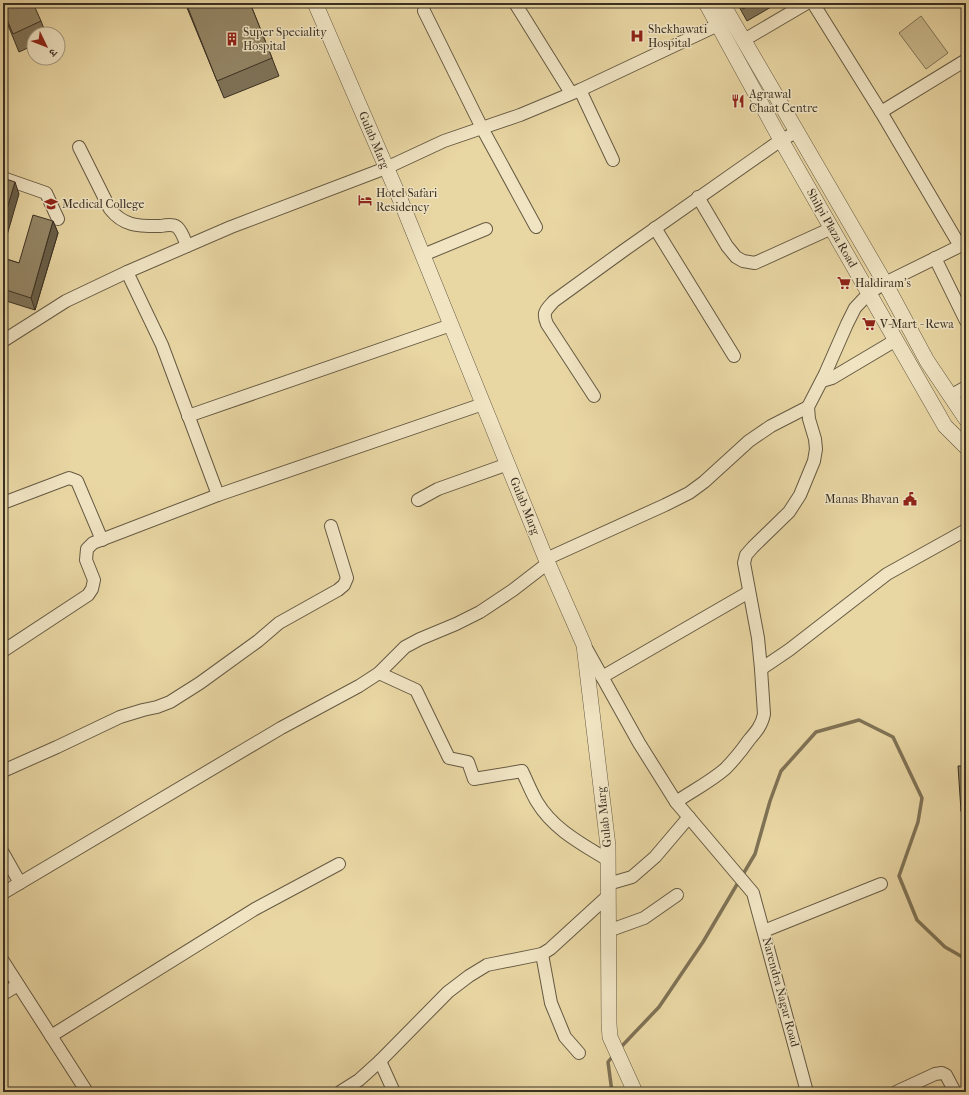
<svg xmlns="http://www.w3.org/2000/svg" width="969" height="1095" viewBox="0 0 969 1095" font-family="'IM FELL French Canon','Noto Serif Devanagari',serif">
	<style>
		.park { fill: #caba8d; stroke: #827558 }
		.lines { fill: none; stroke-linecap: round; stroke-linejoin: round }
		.stream { stroke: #7f7255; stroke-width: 3.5 }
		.minor-casing { stroke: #665a43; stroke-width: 14 }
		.tertiary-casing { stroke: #665a43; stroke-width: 16 }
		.minor { stroke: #f0e4c3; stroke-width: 12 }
		.tertiary { stroke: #f0e4c3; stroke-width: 15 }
		.wall { fill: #7f7358; stroke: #3a3023 }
		.shaded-wall { fill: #685e47; stroke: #3a3023 }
		.building { fill: #948666; stroke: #3a3023 }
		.labels { text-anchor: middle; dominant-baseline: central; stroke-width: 3; stroke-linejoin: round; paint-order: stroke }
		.poi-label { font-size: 12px; fill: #3a3023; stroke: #f0e4c3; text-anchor: start }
		.street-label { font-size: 12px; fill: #3a3023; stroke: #f0e4c3 }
	</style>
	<rect width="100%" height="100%" fill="#e8d6a3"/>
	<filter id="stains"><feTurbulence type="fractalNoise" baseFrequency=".005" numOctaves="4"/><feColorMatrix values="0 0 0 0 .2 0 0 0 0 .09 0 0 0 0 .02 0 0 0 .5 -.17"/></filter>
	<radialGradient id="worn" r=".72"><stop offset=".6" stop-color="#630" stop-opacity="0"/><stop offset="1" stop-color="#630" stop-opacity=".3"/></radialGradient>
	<path class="park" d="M921 16 948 53 926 69 899 33Z"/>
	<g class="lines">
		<g class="stream">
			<path d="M742 876 755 854 770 801 781 771 816 732 859 720 893 737 922 798 918 822 899 876 917 920 945 947 966 959"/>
			<path d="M620 1048 659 1007 703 942 739 881"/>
			<path d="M612 1092 608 1062 613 1056"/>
		</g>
		<g class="minor-casing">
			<g id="minor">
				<path d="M515 3 571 93"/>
				<path d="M813 3 881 112 960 246"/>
				<path d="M424 11 482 128 536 227"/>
				<path d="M744 40 807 3"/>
				<path d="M580 90 613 160"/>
				<path d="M881 112 966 60"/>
				<path d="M79 147 110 209C124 227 140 226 161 226 166 225 173 224 177 227 182 231 185 241 187 246"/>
				<path d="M3 178 46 193 58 219"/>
				<path d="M698 197 727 246 736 257 743 261 755 263 832 228"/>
				<path d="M655 228 734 356"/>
				<path d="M423 255 486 229"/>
				<path d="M935 258 966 321"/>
				<path d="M127 272 162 345 218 495"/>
				<path d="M3 341 66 301 127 272 231 227 386 168 444 141 520 115 580 90 718 25"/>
				<path d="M822 381 832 378 896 340"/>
				<path d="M594 396 547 324C542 312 546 310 554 301L623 251 781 140 797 132"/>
				<path d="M950 396 966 387"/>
				<path d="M188 416 451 325"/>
				<path d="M418 500 438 489 508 464"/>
				<path d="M3 503 69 478 77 481 102 540"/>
				<path d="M546 559 665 505 689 493 704 482 749 441 771 426 808 407"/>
				<path d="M586 648 639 743 676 802 753 893 807 1092"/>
				<path d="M3 651 88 595 92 589 94 580 86 560 87 549 93 543 218 495 483 404"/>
				<path d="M761 669 789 650 887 574 966 530"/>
				<path d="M379 673 416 690 449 758 468 762 474 779 522 771C527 781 531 792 537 802 553 829 582 844 608 860"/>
				<path d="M602 677 749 592"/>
				<path d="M3 771 57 747 120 717 143 710 157 707 170 702 200 683 258 641 279 623 338 590 344 585 347 578 331 526"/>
				<path d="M676 802C692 791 710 782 725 769 734 760 742 750 749 740 756 732 762 725 764 714L761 669 758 638 744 563 746 555 753 547 789 512 800 495 814 461 816 449 815 439 809 419 808 407 825 374 847 324 855 308 869 293 885 283 966 243"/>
				<path d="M3 853 20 883"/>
				<path d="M608 884 632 877 655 857 689 817"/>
				<path d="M3 893 281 728 359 686 379 673 405 647 420 639 456 624 480 612 513 590 548 563"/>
				<path d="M608 931 644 918 677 895"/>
				<path d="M764 931 881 884"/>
				<path d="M542 954 551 1003 565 1037 579 1053"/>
				<path d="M3 961 87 1092"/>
				<path d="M3 994 18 985"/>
				<path d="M51 1036 255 909 339 864"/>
				<path d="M380 1061 394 1092"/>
				<path d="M340 1092 359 1080 380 1061 448 992 469 976 487 965 542 954 550 949 608 896"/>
				<path d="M896 1092 935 1074 942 1073 946 1075 955 1092"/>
			</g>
		</g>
		<g class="tertiary-casing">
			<g id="tertiary">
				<path d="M315 3 400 199 546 559 584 645 608 846 609 1024 610 1037 635 1092"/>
				<path d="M706 3 781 140 945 426 966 447"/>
				<path d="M722 3 885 283 927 361 966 419"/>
			</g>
		</g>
		<use href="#minor" class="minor"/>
		<use href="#tertiary" class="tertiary"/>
	</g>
	<g class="wall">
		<path d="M3 3 41 21 46 34H34V45L19 52 3 13Z"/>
		<path d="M185 3H250L272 58 279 76 224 98Z"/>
		<path d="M737 3H778L747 21Z"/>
		<path d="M53 221 58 233 35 310 3 300V258L19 263Z"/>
		<path d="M966 766V822L965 823 961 811Z"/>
	</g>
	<g class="shaded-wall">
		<path d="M15 182 19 194 3 249V222Z"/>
		<path d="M53 221 58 233 35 310 31 298Z"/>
	</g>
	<g class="building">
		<path d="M3 3H33L41 21 13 34 3 10Z"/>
		<path d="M186 3H250L272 58 217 81Z"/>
		<path d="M739 3H754L743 9Z"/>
		<path d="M6 179 15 182 3 222V189Z"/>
		<path d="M33 215 53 221 31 298 3 289V258L19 263Z"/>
		<path d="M958 766H966V810L961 811Z"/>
	</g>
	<defs>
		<g id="hospital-bare" transform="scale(1.08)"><path d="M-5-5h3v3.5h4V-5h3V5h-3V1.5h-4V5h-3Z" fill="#8f2418" stroke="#f0e4c3" stroke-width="2.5" paint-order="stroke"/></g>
		<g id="building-bare" transform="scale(1.08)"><path d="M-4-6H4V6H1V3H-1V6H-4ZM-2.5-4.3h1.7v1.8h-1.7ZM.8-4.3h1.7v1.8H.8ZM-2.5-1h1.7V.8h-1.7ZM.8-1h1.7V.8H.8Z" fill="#8f2418" stroke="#f0e4c3" stroke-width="2.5" paint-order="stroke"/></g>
		<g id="restaurant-bare" transform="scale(1.08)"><path d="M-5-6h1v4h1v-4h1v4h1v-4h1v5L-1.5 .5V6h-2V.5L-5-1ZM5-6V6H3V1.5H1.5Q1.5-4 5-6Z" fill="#8f2418" stroke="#f0e4c3" stroke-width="2.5" paint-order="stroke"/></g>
		<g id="hotel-bare" transform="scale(1.08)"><path d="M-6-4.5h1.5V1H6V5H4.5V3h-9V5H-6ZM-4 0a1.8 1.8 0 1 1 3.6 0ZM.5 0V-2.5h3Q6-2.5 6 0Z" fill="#8f2418" stroke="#f0e4c3" stroke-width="2.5" paint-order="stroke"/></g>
		<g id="university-bare" transform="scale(1.08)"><path d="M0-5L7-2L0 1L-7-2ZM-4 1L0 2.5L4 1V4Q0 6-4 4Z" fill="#8f2418" stroke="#f0e4c3" stroke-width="2.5" paint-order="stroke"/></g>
		<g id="supermarket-bare" transform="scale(1.08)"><path d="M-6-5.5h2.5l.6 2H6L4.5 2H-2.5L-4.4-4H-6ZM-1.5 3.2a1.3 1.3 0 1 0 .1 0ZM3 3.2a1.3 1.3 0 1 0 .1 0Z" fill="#8f2418" stroke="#f0e4c3" stroke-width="2.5" paint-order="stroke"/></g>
		<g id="civic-bare" transform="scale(1.08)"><path d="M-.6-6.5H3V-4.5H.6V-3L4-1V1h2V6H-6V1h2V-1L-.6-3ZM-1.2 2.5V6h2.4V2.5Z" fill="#8f2418" stroke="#f0e4c3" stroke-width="2.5" paint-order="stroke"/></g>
	</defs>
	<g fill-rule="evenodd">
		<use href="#hospital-bare" x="637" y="36"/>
		<use href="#building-bare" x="232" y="39"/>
		<use href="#restaurant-bare" x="738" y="101"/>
		<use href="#hotel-bare" x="365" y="200"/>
		<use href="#university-bare" x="51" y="204"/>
		<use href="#supermarket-bare" x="844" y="283"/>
		<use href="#supermarket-bare" x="869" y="324"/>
		<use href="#civic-bare" x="910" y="499"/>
	</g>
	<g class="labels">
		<g class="poi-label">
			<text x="648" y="29">Shekhawati<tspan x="648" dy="14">Hospital</tspan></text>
			<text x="243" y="32">Super Speciality<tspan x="243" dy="14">Hospital</tspan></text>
			<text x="749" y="94">Agrawal<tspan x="749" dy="14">Chaat Centre</tspan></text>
			<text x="376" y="193">Hotel Safari<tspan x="376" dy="14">Residency</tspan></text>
			<text x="62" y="204">Medical College</text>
			<text x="855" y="283">Haldiram's</text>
			<text x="880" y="324">V-Mart - Rewa</text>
			<text x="899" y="499" text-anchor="end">Manas Bhavan</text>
		</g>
		<g class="street-label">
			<text transform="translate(374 140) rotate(67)">Gulab Marg</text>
			<text transform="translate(832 228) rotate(60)">Shilpi Plaza Road</text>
			<text transform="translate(525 506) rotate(68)">Gulab Marg</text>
			<text transform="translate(604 817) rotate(-96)">Gulab Marg</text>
			<text transform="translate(781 992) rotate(75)">Narendra Nagar Road</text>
		</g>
	</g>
	<rect width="969" height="1095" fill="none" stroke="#e8d6a3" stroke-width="16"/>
	<rect x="4" y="4" width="961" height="1087" fill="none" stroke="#3a3023" stroke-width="2"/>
	<rect x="8" y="8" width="953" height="1079" fill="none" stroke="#3a3023"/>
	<g transform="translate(46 46) rotate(133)"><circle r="19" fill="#f0e4c3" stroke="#a79c83"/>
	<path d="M0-3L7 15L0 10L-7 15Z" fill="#8f2418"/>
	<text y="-6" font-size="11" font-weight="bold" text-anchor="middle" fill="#3a3023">उ</text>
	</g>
	<rect width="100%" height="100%" filter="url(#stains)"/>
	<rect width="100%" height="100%" fill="url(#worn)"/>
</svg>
